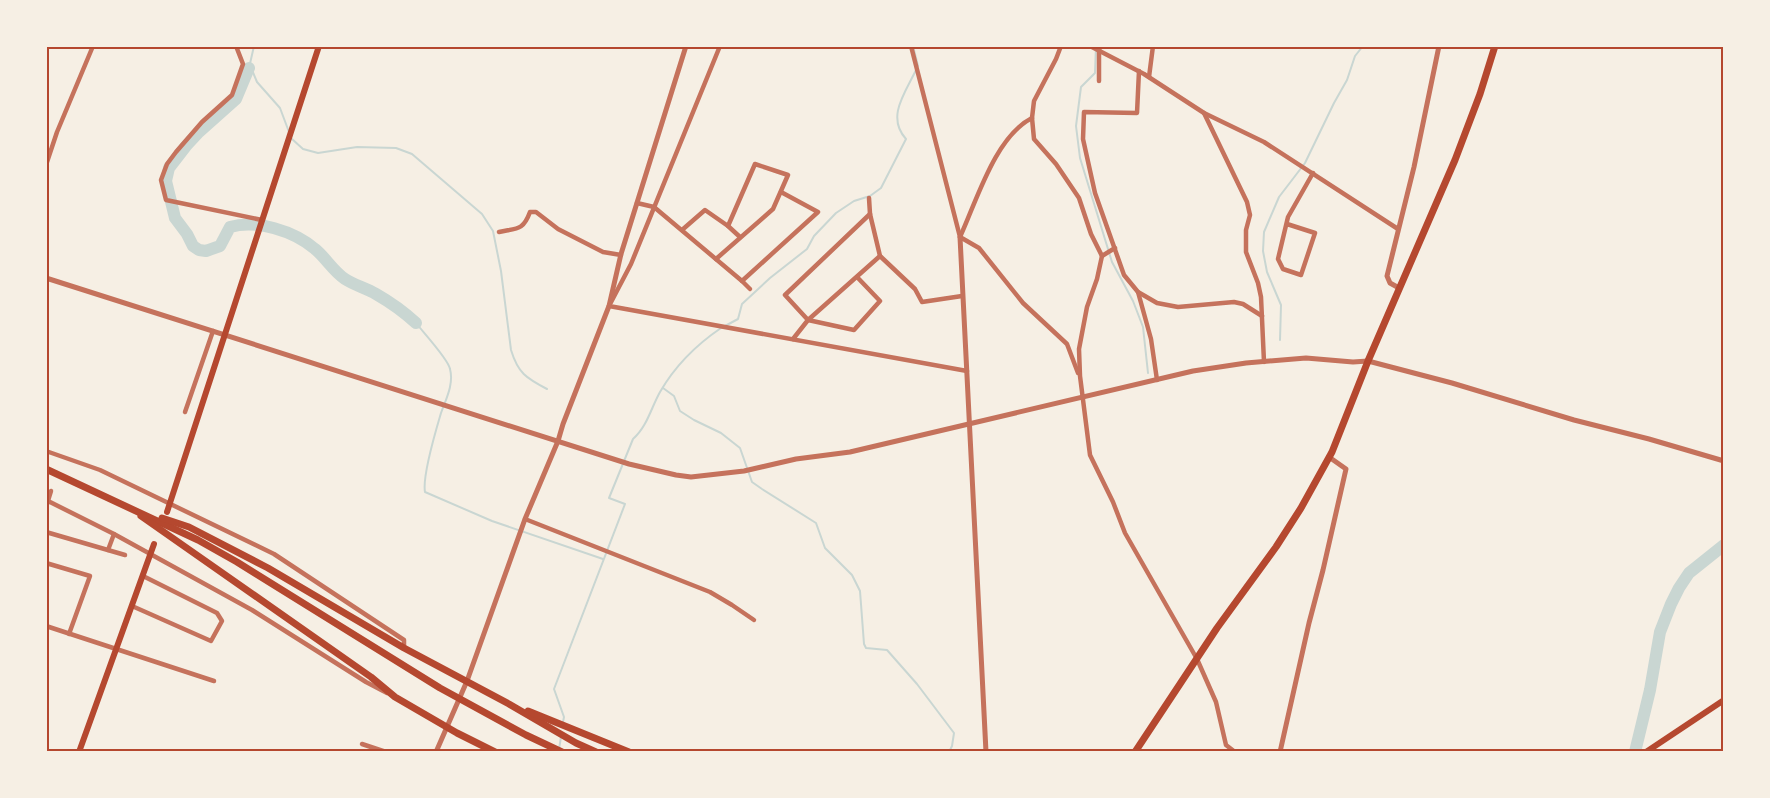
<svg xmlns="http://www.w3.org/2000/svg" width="1770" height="798" viewBox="0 0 1770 798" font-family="'IBM Plex Sans',sans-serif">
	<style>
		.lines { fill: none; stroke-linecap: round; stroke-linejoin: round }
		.stream { stroke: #c9d6d2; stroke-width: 2 }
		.river { stroke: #c9d6d2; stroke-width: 12 }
		.minor { stroke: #c5725c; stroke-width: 4.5 }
		.tertiary { stroke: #c5725c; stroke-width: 5 }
		.secondary { stroke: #b5482f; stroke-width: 6 }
		.primary { stroke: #b5482f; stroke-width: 7 }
		.trunk { stroke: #b5482f; stroke-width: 7 }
		.neatline { fill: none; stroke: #b5482f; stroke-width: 2 }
	</style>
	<rect width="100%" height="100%" fill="#f6efe4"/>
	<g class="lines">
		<g class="stream">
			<path d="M254 46 249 68 252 70 257 82 280 108 289 132"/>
			<path d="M913 46 918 66"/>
			<path d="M1096 46 1095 73 1081 87 1076 126 1080 158 1112 262 1133 301 1143 327 1148 373"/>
			<path d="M292 139 303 149 318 153 357 147 396 148 412 154 482 214 493 231 501 271 511 350C518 373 526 378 547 389"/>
			<path d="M416 323C423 332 449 360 450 369 454 384 446 399 441 413 436 430 422 476 425 492L492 521 603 559"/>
			<path d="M725 326 738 319 742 304 770 278 807 249 814 236 836 213 854 201 870 196 881 188 906 139C886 117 905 93 916 70"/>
			<path d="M1280 340 1281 305 1267 272 1263 251 1264 232 1279 197 1305 163 1334 103 1347 80 1355 56 1363 46"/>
			<path d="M663 388 674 396 680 411 694 420 721 433 740 448 752 482 762 489 816 523 825 548 852 575 860 591 864 644 866 648 887 650 917 684 954 733 952 746 949 752"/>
			<path d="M563 722 564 717 554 689 625 504 609 498 633 439C647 427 651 408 660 392 675 366 696 345 721 328"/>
			<path d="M559 749 561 737"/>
		</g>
		<g class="river">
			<path d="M249 68 236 99 199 132 186 146 169 168 166 181 175 218 187 234 193 246 199 250 206 251 220 246 230 227C256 219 294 231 315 249 326 258 333 271 345 279 354 285 366 288 376 294 390 302 404 312 416 323"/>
			<path d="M1635 752 1650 690 1660 632 1671 604 1679 588 1689 573 1724 545"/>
		</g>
		<g class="minor">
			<path d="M236 46 243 64 232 95 202 122 176 152 167 164 161 180 166 200 262 220"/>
			<path d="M720 46 631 264 609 306 967 371"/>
			<path d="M911 46 960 237 979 248 1023 303 1067 344 1078 373"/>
			<path d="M1061 46 1056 59 1034 101 1032 118 1034 139 1056 164 1079 198 1091 234 1102 256 1097 279 1087 307 1079 349 1080 376 1090 455 1113 502 1125 533 1197 659 1216 702 1226 745 1235 752"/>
			<path d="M1090 46 1144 74 1204 113 1264 142 1398 229"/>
			<path d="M1139 71 1137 113 1084 112 1083 139 1095 193 1124 275 1138 292 1157 303 1178 307 1234 302 1243 304 1262 316"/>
			<path d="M1149 77 1153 46"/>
			<path d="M1099 81V50L1100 46"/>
			<path d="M1204 113 1247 202 1250 215 1246 230V252L1258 283 1261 297 1264 362"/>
			<path d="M46 165 57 132 93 46"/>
			<path d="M869 198 870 214 880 256 915 289 922 302 962 296"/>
			<path d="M637 203 654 207 742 281 818 212 781 192"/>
			<path d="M1287 224 1315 233 1301 275 1283 269 1278 259 1288 217 1313 173"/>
			<path d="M682 230 705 210 728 226 740 237"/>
			<path d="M499 232C517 228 523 231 530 212H536L558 229 603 252 621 255"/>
			<path d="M960 237C977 200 995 137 1032 118"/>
			<path d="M1102 256 1115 248"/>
			<path d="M716 259 773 209 788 175 755 164 728 226"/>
			<path d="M857 277 880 301 854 330 808 320 785 295 870 214"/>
			<path d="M742 281 750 289"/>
			<path d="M1138 292 1151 339 1157 380"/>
			<path d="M793 339 808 320 880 256"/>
			<path d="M185 412 213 331"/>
			<path d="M46 451 100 470 274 554 404 640V648"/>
			<path d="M46 500 114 534 252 610 366 682 387 693"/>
			<path d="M46 507 51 491"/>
			<path d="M525 519 710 592 732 605 754 620"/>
			<path d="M46 532 125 555"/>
			<path d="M108 550 114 534"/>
			<path d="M46 563 90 576 69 634"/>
			<path d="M132 606 211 641 222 621 217 613 143 576"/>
			<path d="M46 626 214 681"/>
			<path d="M362 744 386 752"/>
		</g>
		<g class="tertiary">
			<path d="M960 237 986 752"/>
			<path d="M46 278 629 464 676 475 691 477 744 471 796 459 850 452 1193 371 1246 363 1306 358 1353 362 1368 361 1452 383 1574 420 1649 439 1724 461"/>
			<path d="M1399 288 1390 283 1387 276 1414 167 1439 46"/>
			<path d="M436 752 467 681 525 519 558 441 563 424 609 306 621 254 686 46"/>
			<path d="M1280 752 1309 623 1323 570 1346 469 1329 457"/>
		</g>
		<g class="secondary">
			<path d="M167 512 319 46"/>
			<path d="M79 752 154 544"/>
			<path d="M1646 752 1724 700"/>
		</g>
		<path class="primary" d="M1135 752 1217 628 1276 547 1301 508 1332 452 1368 361 1455 160 1480 94 1495 46"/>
		<g class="trunk">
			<path d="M46 469 198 540 237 562 440 688 526 735 562 752"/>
			<path d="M141 516 371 677 395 697 457 733 495 752"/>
			<path d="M162 518 189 527 268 568 404 648 509 704 576 743 596 752"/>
			<path d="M528 711 629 752"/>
		</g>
	</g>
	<rect width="1770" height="798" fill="none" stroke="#f6efe4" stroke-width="95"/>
	<rect x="48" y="48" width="1674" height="702" class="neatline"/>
</svg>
